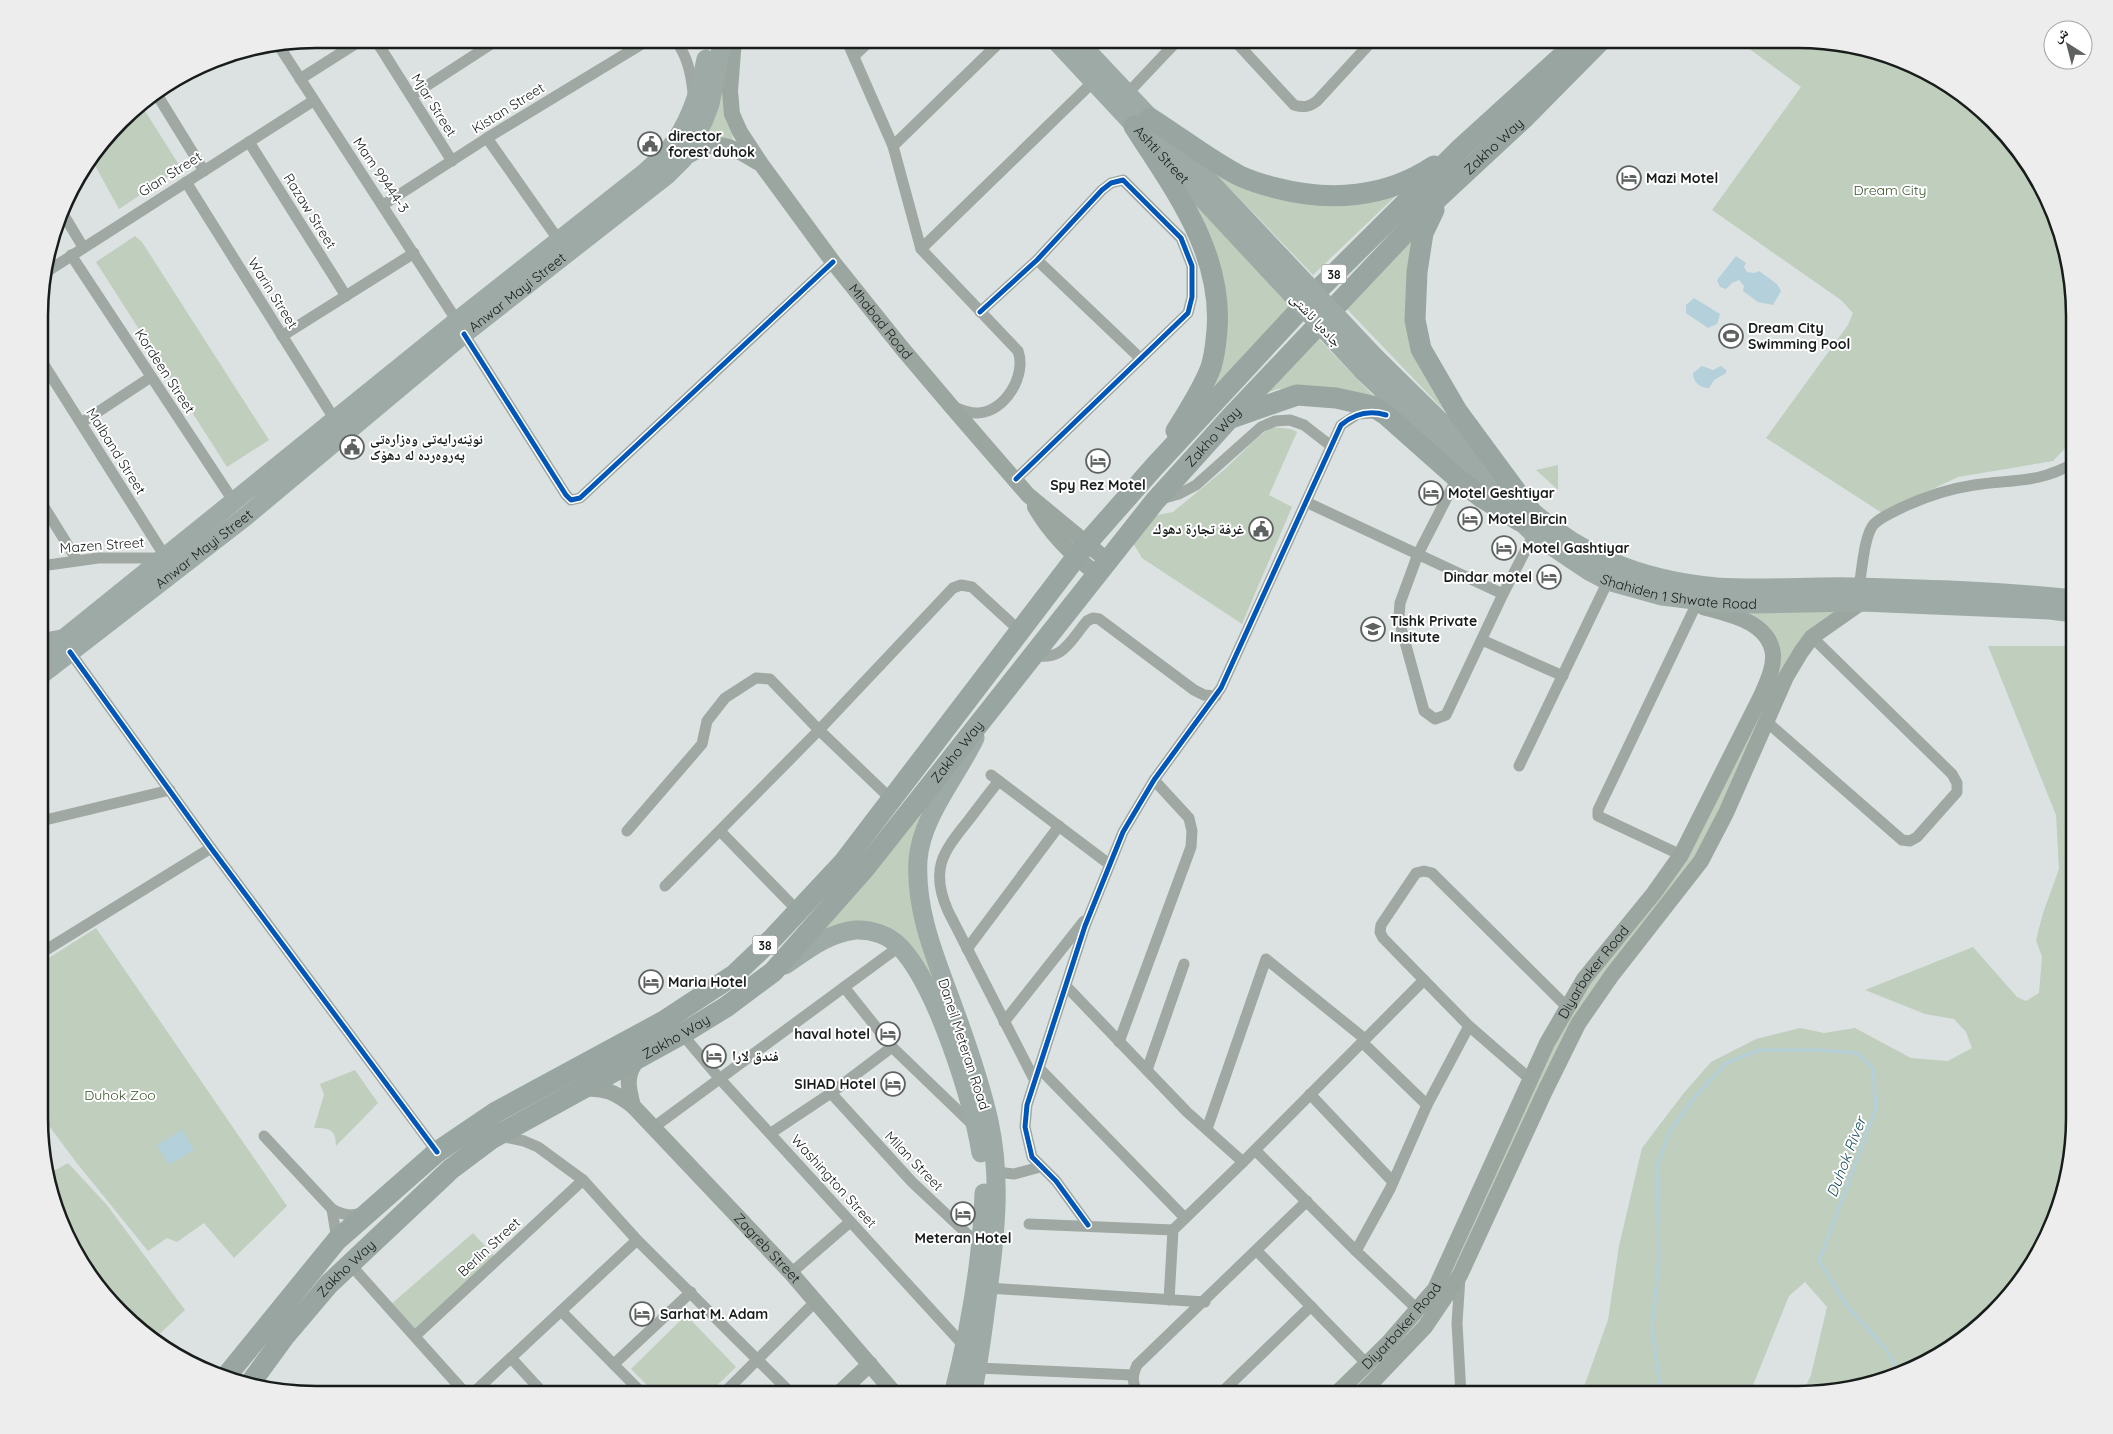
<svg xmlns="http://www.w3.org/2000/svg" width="2113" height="1434" viewBox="0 0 2113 1434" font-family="Quicksand,'Noto Naskh Arabic',sans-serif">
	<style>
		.green { fill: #c0cebd }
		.water { fill: #b4d0db }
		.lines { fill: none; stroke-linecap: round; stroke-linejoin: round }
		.stream { stroke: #b4d0db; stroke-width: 3 }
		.street { stroke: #9fa8a3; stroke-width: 11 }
		.secondary { stroke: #9ca6a1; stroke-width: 16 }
		.primary { stroke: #9eaaa5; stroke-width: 19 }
		.highway { stroke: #98a5a0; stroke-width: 21 }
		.primary-bridge { stroke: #9eaaa5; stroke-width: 19 }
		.cycleway-casing { stroke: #fff; stroke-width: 8 }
		.cycleway { stroke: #0057b8; stroke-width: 5 }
		.labels { text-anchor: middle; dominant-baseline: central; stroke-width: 4; stroke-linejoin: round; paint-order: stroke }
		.shield { fill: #fff; stroke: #5d6160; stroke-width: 1 }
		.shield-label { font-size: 12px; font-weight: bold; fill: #181d1c }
		.street-label { font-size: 14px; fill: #181d1c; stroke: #fff }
		.poi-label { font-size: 14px; font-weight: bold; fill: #181d1c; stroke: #fff; text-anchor: start }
		.park-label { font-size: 14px; fill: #365328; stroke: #fff }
		.water-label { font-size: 15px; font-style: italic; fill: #14495a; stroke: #fff }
		.rim { fill: none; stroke: #181d1c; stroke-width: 2.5 }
	</style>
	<rect width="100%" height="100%" fill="#dce2e1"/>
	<g class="green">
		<path d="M1736 39H1816L1887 54 1966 96 2037 177 2065 243 2074 297V439L2053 461 1958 477 1882 513 1766 438 1848 325 1853 313 1841 300 1712 210 1801 87Z"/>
		<path d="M730 42 724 95 734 145 697 146Z"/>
		<path d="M140 103 181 168 119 209 92 160 133 108Z"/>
		<path d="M1213 171 1249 191 1317 204 1368 203 1403 189 1313 275Z"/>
		<path d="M1181 184 1291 305 1210 394 1225 321Z"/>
		<path d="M1418 228 1407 310 1458 425 1345 307Z"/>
		<path d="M135 236 142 242 269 440 227 467 96 262Z"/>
		<path d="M1317 337 1385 408 1309 387 1278 389 1260 395Z"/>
		<path d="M1272 427 1291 429 1297 432 1269 495 1292 507 1242 624 1142 558 1133 543 1152 516 1173 512 1225 469 1258 437Z"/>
		<path d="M1558 465V490L1536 470Z"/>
		<path d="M1862 602 1812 637 1726 813 1612 975 1460 1275 1360 1395H1335L1418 1310 1547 1043 1654 893 1770 673 1767 637 1712 609Z"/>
		<path d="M1988 646H2074V1137L2059 1208 2017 1287 1980 1327 1920 1367 1869 1386 1802 1395 1811 1375 1827 1307 1805 1282 1789 1296 1749 1395H1581L1608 1320 1619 1246 1642 1148 1683 1094 1711 1062 1756 1039 1800 1028 1824 1033 1855 1028 1911 1058 1948 1061 1972 1048 1966 1032 1954 1019 1925 1014 1865 990 1973 947 2017 997 2026 1001 2039 993 2042 957 2036 940 2043 913 2059 869 2056 815Z"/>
		<path d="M948 773 915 849 976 1095 893 934 810 943Z"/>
		<path d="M96 928 287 1206 234 1258 204 1223 177 1242 167 1238 148 1251 76 1162 41 1115V963Z"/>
		<path d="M355 1070 378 1103 336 1146C336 1129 329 1128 314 1128L324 1095 320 1084Z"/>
		<path d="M68 1163 106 1204 185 1310 152 1341 147 1338 76 1257 48 1174Z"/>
		<path d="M473 1233 497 1259 415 1336 389 1306Z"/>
		<path d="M686 1315 736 1367 707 1395H657L631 1369Z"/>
	</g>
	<g class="water">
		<path d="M1736 256 1746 263 1744 267 1747 272 1754 273 1759 271 1777 284 1781 291 1773 305 1758 302 1743 291 1744 286 1739 280 1732 283 1726 289 1720 287 1717 280Z"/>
		<path d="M1694 298 1720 314 1717 324 1708 328 1686 313V305Z"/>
		<path d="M1702 366 1713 370 1721 366 1726 370V373L1714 380 1709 388C1700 388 1693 382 1693 373Z"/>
		<path d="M182 1130 194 1150 169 1165 157 1145Z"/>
	</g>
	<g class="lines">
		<path class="stream" d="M1661 1395 1652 1327 1659 1259 1657 1166 1670 1131 1694 1098 1726 1063 1759 1050H1819L1857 1053 1873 1068 1876 1108 1819 1261 1847 1306 1885 1348 1901 1374"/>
		<g class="street">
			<path d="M375 39 452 161"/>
			<path d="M675 39C687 56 691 72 693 93"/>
			<path d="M846 39 893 146 921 249 1018 351C1027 375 1005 412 978 413 970 414 959 409 951 406"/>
			<path d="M1233 39 1294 105C1304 108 1309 107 1317 101L1374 39"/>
			<path d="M1547 39 1573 47"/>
			<path d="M279 46 457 321"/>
			<path d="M854 56 872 39"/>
			<path d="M300 79 363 39"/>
			<path d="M156 93 204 171"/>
			<path d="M1126 95 1179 39"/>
			<path d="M411 96 499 39"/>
			<path d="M487 138 560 242"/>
			<path d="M249 142 346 296"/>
			<path d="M893 146 1003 39"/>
			<path d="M186 182 335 420"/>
			<path d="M383 205 487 138 650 39"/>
			<path d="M62 212 83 247"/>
			<path d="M921 249 1094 81"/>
			<path d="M71 255 234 502"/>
			<path d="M1037 260 1140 358"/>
			<path d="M43 274 313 101"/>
			<path d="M980 312 1037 260 1102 190 1111 183 1123 180 1181 238 1192 266V297L1188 313 1016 479"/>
			<path d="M464 334 566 495 571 500 580 498 833 262"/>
			<path d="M282 336 414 253"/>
			<path d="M41 360 166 558"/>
			<path d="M81 423 151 377"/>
			<path d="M1457 478 1418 554 1400 603 1399 617 1402 631 1424 711 1435 719 1446 715 1503 594 1534 534"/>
			<path d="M1161 499 1179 494 1196 485 1261 427 1275 421 1290 420 1304 425 1331 446"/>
			<path d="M41 502 77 560"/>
			<path d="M1306 502 1503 594"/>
			<path d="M41 566 98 558H164"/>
			<path d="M1859 587C1862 571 1864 535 1874 524 1881 517 1893 512 1901 508 1924 497 1948 489 1974 485 2012 479 2038 484 2074 463"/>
			<path d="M41 639 67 634"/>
			<path d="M1482 640 1563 676"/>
			<path d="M70 652 211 848 437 1152"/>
			<path d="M1032 655C1063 662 1069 642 1087 621L1093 618 1099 619 1194 690 1204 695 1216 696"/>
			<path d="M1767 722 1902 840 1910 841 1917 837 1957 792V783L1952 774 1812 637"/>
			<path d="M1519 766 1608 581"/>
			<path d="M991 775 1109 864"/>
			<path d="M999 781C988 794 978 808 968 821 942 853 930 870 948 911L1035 1081"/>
			<path d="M41 821 170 790"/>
			<path d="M627 831 702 744 707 721 725 698 756 678 770 679 819 730 892 800"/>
			<path d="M720 831 798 911"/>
			<path d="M1681 855 1598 816V810L1696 605"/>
			<path d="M665 886 819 730 953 588 961 585 972 587 1020 631"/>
			<path d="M967 949 1059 826"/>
			<path d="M41 953 211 848"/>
			<path d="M1066 986 1187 1112 1243 1162"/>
			<path d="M844 987 892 1047 974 1126"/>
			<path d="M1004 1022 1084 921"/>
			<path d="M682 1034 720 1079 965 1347"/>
			<path d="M1119 1042 1191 847 1192 831 1189 818 1154 780"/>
			<path d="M1362 1042 1427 1105"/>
			<path d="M1040 1069 1185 1218"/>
			<path d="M1147 1070 1184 964"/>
			<path d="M1531 1080 1469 1026 1383 938 1380 932 1381 925 1416 873 1424 871 1432 873 1567 1007"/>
			<path d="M831 1093 912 1182 980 1246"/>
			<path d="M1310 1094 1393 1182"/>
			<path d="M654 1127 900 946"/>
			<path d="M1207 1129 1266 959 1365 1039"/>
			<path d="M771 1133 831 1093 892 1047"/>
			<path d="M264 1136 332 1209C342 1215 353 1217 363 1212"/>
			<path d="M500 1136 524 1141 538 1147 583 1180 637 1240 793 1395"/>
			<path d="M1255 1150 1356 1251 1418 1310"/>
			<path d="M996 1172 1014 1174 1040 1167"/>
			<path d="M332 1209 337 1240"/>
			<path d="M1029 1224 1173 1230"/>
			<path d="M1088 1225 1056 1181 1032 1157 1025 1127 1027 1105 1085 926 1123 832 1154 780 1221 688 1341 425 1358 414 1373 413"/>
			<path d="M1257 1251 1367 1364"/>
			<path d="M1356 1251 1390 1189 1427 1105 1469 1026"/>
			<path d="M349 1263 467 1395"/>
			<path d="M791 1273 850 1222"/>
			<path d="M1460 1277 1457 1323 1461 1395"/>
			<path d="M988 1288 1205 1302"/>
			<path d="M1169 1300 1173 1230 1243 1162 1424 980"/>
			<path d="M561 1311 644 1395"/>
			<path d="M415 1336 583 1180"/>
			<path d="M511 1358 545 1395"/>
			<path d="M614 1364 691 1292"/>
			<path d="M978 1368 1132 1375"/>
			<path d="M471 1395 637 1240"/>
			<path d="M722 1395 815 1302"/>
			<path d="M1141 1395C1131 1385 1132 1376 1137 1365L1307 1201"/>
			<path d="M1219 1395 1311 1306"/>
		</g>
		<g class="secondary">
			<path id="s1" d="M734 39 730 91 732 114 740 132 761 164 833 262 901 347 951 406 1028 495 1108 561"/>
			<path d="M683 159C717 138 724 142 757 162"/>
			<path d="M1035 507C1050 533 1073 556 1097 574"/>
			<path id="s2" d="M584 1089C605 1087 616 1093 633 1106L791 1273 896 1395"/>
			<path d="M633 1106C628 1087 625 1075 638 1059"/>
			<path d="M837 1395 870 1364"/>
			<path id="s3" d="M1335 1395 1388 1343 1435 1289 1547 1043 1584 979 1654 893 1681 855 1762 694C1767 682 1774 668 1773 654 1769 621 1728 614 1703 607"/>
			<path d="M1360 1395 1425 1327 1460 1275 1545 1091 1578 1024 1612 975 1701 861 1726 813 1786 677 1801 652 1812 637 1862 602"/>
		</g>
		<g class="primary">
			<path id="s4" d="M1054 39 1268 269"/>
			<path d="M1076 39 1281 257"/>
			<path d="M1375 357 1497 477"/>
			<path id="s5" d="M1363 371 1534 534 1589 571 1608 581 1662 596 1719 603 1756 604 1862 602 2050 610 2074 613"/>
			<path d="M1520 500C1576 555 1640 580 1717 587 1763 590 1808 586 1854 587 1927 589 2001 591 2074 599"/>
			<path d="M41 657 457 321 643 174C652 166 661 158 669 149 690 124 700 91 706 59"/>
			<path id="s6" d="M41 675 245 517 464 334 667 175 683 159 704 120 710 104 723 39"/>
			<path d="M785 965C807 950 828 933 855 930 871 929 889 935 900 947 937 986 972 1099 981 1153"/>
			<path d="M953 1395C970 1329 982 1261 984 1193"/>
			<path d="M972 1395C979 1363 983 1330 987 1298 995 1239 1002 1180 989 1121 980 1082 967 1044 953 1006 936 959 915 912 918 860 921 817 957 776 975 738"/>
		</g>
		<g class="highway">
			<path d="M1150 118C1180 137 1209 160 1240 176 1251 181 1264 185 1276 188 1330 202 1386 198 1434 166"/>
			<path d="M1134 126C1174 189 1223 252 1217 330 1216 342 1215 355 1211 367 1203 389 1188 411 1176 431"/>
			<path d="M1434 210 1423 233 1417 272 1415 320 1421 349 1457 411 1530 510"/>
			<path d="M1234 417 1297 395 1336 398 1372 406 1386 415 1457 478 1481 497 1520 521"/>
			<path d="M224 1379 337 1240 437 1152 496 1112 664 1021 734 975 773 938 843 863 1087 543 1154 467 1319 289 1461 148 1581 39"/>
			<path id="s7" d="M249 1385 284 1337 329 1284 451 1169 491 1139 682 1034 726 1007 773 972 865 868 1155 501 1229 419 1439 197 1522 120 1602 39"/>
		</g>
		<g class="primary-bridge">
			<path d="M1281 257 1375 357"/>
			<path d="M1268 269 1363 371"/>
		</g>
		<g class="cycleway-casing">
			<g id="cycleway">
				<path d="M980 312 1037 260 1102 190 1111 183 1123 180 1181 238 1192 266V297L1188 313 1016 479"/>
				<path d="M464 334 566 495 571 500 580 498 833 262"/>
				<path d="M70 652 211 848 437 1152"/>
				<path d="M1088 1225 1056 1181 1032 1157 1025 1127 1027 1105 1085 926 1123 832 1154 780 1221 688 1341 425C1355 413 1369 410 1386 415"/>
			</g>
		</g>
		<use href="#cycleway" class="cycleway"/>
	</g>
	<defs>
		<g id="civic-ring" transform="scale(1.25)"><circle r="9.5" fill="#fff" stroke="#5d6261" stroke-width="1.5"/><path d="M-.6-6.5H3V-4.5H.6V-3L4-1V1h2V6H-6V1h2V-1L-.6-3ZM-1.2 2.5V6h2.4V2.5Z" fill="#5d6261"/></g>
		<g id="hotel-ring" transform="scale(1.25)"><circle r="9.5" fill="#fff" stroke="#5d6261" stroke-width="1.5"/><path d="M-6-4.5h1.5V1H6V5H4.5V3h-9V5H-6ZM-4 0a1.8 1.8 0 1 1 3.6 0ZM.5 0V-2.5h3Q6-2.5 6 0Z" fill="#5d6261"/></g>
		<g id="stadium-ring" transform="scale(1.25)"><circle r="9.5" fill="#fff" stroke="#5d6261" stroke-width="1.5"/><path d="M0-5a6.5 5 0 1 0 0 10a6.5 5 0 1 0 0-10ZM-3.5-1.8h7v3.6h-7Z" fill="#5d6261"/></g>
		<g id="university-ring" transform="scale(1.25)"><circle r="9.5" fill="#fff" stroke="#5d6261" stroke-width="1.5"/><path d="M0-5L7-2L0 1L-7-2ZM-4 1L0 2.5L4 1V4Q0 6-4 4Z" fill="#5d6261"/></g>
	</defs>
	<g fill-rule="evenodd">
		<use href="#civic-ring" x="650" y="144"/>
		<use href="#hotel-ring" x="1629" y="178"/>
		<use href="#stadium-ring" x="1731" y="336"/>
		<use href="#civic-ring" x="352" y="447"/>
		<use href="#hotel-ring" x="1098" y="461"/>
		<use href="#hotel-ring" x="1431" y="493"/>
		<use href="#hotel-ring" x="1470" y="519"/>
		<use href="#civic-ring" x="1261" y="529"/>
		<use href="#hotel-ring" x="1504" y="548"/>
		<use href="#hotel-ring" x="1549" y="577"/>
		<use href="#university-ring" x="1373" y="629"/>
		<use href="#hotel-ring" x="651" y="982"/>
		<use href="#hotel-ring" x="888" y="1034"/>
		<use href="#hotel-ring" x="714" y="1056"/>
		<use href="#hotel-ring" x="893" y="1084"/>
		<use href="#hotel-ring" x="963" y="1214"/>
		<use href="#hotel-ring" x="642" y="1314"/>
	</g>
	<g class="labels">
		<g class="shield">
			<rect x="1321.5" y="264.5" width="25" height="19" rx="4"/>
			<rect x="752.5" y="935.5" width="25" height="19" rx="4"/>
		</g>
		<g class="shield-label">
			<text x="1334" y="274">38</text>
			<text x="765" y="945">38</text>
		</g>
		<g class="street-label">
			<text transform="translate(434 105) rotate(58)">Mjar Street</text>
			<text transform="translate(508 108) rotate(-32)">Kistan Street</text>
			<text stroke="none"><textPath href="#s7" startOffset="1772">Zakho Way</textPath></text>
			<text stroke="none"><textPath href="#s4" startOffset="158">Ashti Street</textPath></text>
			<text transform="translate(170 174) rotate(-32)">Gian Street</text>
			<text transform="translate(381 175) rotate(56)">Mam 99444-3</text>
			<text transform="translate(310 211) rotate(58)">Razaw Street</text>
			<text transform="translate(273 293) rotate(58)">Warin Street</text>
			<text stroke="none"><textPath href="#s6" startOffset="611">Anwar Mayi Street</textPath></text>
			<text transform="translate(1316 320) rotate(47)">جادەیا ئاشتی</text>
			<text stroke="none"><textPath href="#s1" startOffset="331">Mhabad Road</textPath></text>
			<text transform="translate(165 371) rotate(57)">Kordeen Street</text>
			<text stroke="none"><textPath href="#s7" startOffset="1368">Zakho Way</textPath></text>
			<text transform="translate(116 451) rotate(58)">Malband Street</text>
			<text transform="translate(102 545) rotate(-4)">Mazen Street</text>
			<text stroke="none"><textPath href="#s6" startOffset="206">Anwar Mayi Street</textPath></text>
			<text stroke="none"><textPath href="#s5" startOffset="396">Shahiden 1 Shwate Road</textPath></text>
			<text stroke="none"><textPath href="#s7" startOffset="962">Zakho Way</textPath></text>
			<text stroke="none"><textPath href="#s3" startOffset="501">Diyarbaker Road</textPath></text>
			<text stroke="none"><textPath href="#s7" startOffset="558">Zakho Way</textPath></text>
			<text transform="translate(964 1044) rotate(72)">Daneil Meteran Road</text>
			<text transform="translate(914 1161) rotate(46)">Milan Street</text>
			<text transform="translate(834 1181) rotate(48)">Washington Street</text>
			<text transform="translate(489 1247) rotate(-43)">Berlin Street</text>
			<text stroke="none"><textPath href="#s2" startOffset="249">Zagreb Street</textPath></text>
			<text stroke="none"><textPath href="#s7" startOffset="152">Zakho Way</textPath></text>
			<text stroke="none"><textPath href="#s3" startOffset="96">Diyarbaker Road</textPath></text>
		</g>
		<g class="poi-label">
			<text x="668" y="136">director<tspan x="668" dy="16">forest duhok</tspan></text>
			<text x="1646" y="178">Mazi Motel</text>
			<text x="1748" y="328">Dream City<tspan x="1748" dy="16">Swimming Pool</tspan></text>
			<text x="370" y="439">نوێنەرایەتی وەزارەتی<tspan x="370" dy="16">پەروەردە لە دهۆک</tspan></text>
			<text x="1098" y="485" text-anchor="middle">Spy Rez Motel</text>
			<text x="1448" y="493">Motel Geshtiyar</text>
			<text x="1488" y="519">Motel Bircin</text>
			<text x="1244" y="529" text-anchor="end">غرفة تجارة دهوك</text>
			<text x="1522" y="548">Motel Gashtiyar</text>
			<text x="1532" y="577" text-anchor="end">Dindar motel</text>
			<text x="1390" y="621">Tishk Private<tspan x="1390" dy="16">Insitute</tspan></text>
			<text x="668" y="982">Maria Hotel</text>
			<text x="870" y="1034" text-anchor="end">haval hotel</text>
			<text x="732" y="1056">فندق لارا</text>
			<text x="876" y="1084" text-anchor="end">SIHAD Hotel</text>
			<text x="963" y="1238" text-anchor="middle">Meteran Hotel</text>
			<text x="660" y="1314">Sarhat M. Adam</text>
		</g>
		<g class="park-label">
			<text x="1890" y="190">Dream City</text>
			<text x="120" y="1095">Duhok Zoo</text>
		</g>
		<g class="water-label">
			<text transform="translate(1846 1157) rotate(-69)">Duhok River</text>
		</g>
	</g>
	<path d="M0 0H2113V1434H0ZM316 48H1798A268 268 0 0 1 2066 316V1118A268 268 0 0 1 1798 1386H316A268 268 0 0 1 48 1118V316A268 268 0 0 1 316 48Z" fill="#ededed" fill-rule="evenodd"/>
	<path class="rim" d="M316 48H1798A268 268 0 0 1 2066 316V1118A268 268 0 0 1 1798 1386H316A268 268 0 0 1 48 1118V316A268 268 0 0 1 316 48Z"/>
	<g transform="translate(2068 45) rotate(324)"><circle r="24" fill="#ffffff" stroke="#a3a5a4"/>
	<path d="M0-4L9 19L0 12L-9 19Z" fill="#5d6261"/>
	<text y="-8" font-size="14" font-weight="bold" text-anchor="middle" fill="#181d1c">ش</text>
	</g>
</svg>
